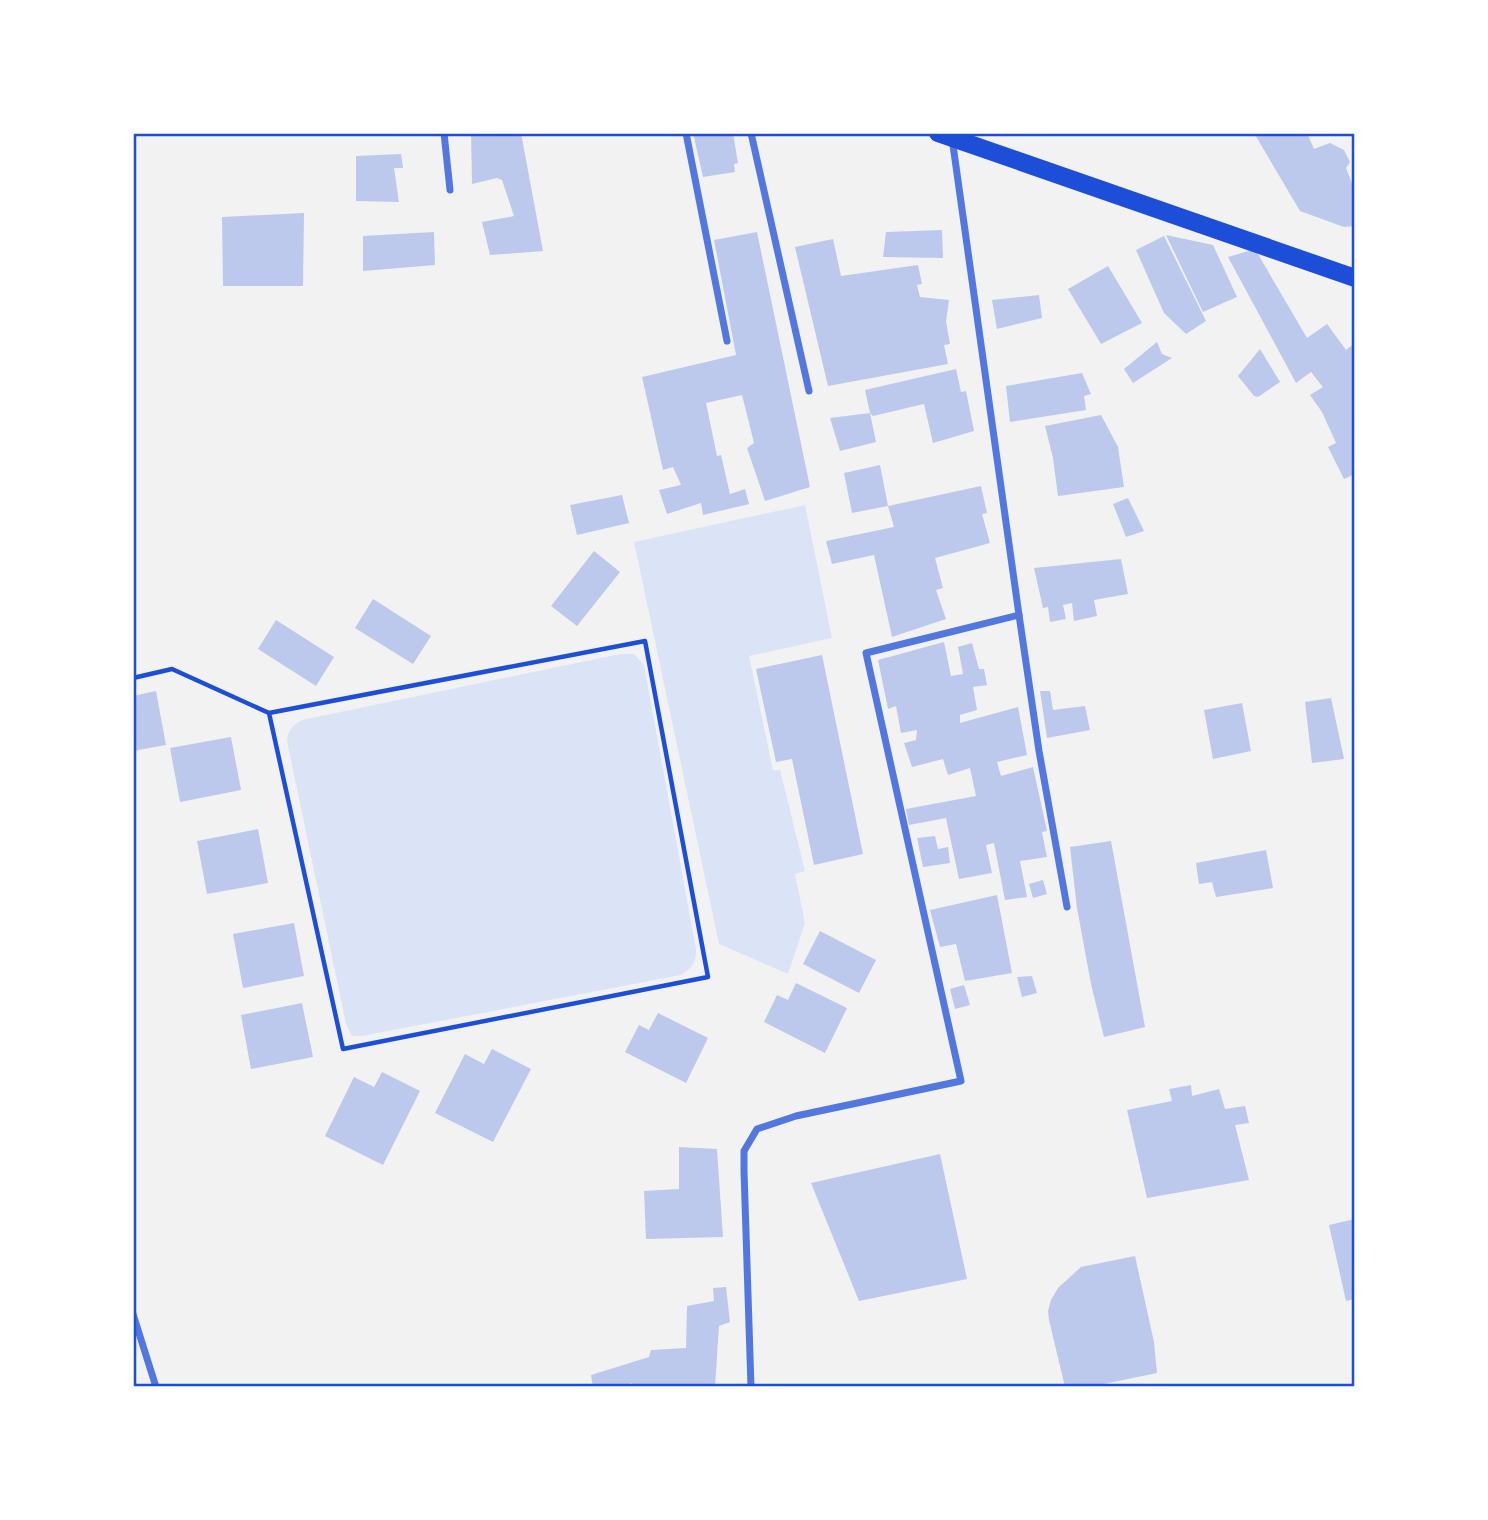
<svg xmlns="http://www.w3.org/2000/svg" width="1488" height="1520" viewBox="0 0 1488 1520" font-family="'Space Grotesk',sans-serif">
	<style>
		.green { fill: #dbe4f7 }
		.building { fill: #bdc9ec }
		.lines { fill: none; stroke-linecap: round; stroke-linejoin: round }
		.path { stroke: #1d4ed8; stroke-width: 4.5 }
		.minor { stroke: #5277de; stroke-width: 7 }
		.primary { stroke: #1d4ed8; stroke-width: 18 }
		.neatline { fill: none; stroke: #1d4ed8; stroke-width: 2.5 }
	</style>
	<rect width="100%" height="100%" fill="#f2f2f2"/>
	<g class="green">
		<path d="M805 505 832 638 749 656 773 770H780L805 871 795 874 805 923 788 974 719 944 634 542Z"/>
		<path d="M620 654H634L644 665 696 949C696 963 693 967 681 975L362 1036H352L346 1024 287 741C288 729 293 725 302 720Z"/>
	</g>
	<g class="building">
		<path d="M471 133H521L543 251 490 255 482 222 514 216 502 180 497 178 472 184Z"/>
		<path d="M693 133H733L738 163 734 164 735 172 703 177Z"/>
		<path d="M1254 133H1307L1314 149 1330 143 1344 150 1350 162 1346 168 1355 191V226L1344 227 1300 211Z"/>
		<path d="M401 154 403 168H394L399 202 356 201V156Z"/>
		<path d="M304 213 303 286H223L222 217Z"/>
		<path d="M942 230 943 258 883 257 886 232Z"/>
		<path d="M434 232 435 265 363 271V236Z"/>
		<path d="M757 232 810 487 765 501 747 448 754 443 742 395 706 403 717 456 721 455 730 494 745 489 749 504 703 515 701 503 667 514 659 490 681 485 673 467 663 470 642 377 736 355 714 240Z"/>
		<path d="M1166 235 1213 245 1237 297 1203 312Z"/>
		<path d="M1164 236 1206 321 1186 334 1164 313 1136 250Z"/>
		<path d="M833 239 841 276 918 265 922 284 917 285 920 297 949 300 946 322 950 344 944 345 948 364 828 386 795 247Z"/>
		<path d="M1255 249 1307 338 1327 324 1346 350 1355 343V474L1344 479 1328 447 1336 443 1322 412 1310 395 1323 387 1311 372 1296 383 1228 257Z"/>
		<path d="M1108 266 1142 323 1101 344 1068 289Z"/>
		<path d="M1039 295 1042 318 997 329 992 300Z"/>
		<path d="M1157 342 1162 354 1172 358 1133 383 1124 369Z"/>
		<path d="M1260 349 1280 382 1258 397 1254 396 1238 376Z"/>
		<path d="M956 369 961 392 966 391 974 431 933 443 924 404 873 416 870 413 865 390Z"/>
		<path d="M1082 373 1091 394 1084 396 1086 410 1010 422 1006 386Z"/>
		<path d="M870 413 876 442 840 451 830 418Z"/>
		<path d="M1101 415 1118 447 1124 487 1058 496 1053 458 1045 426Z"/>
		<path d="M880 465 888 506 852 513 844 473Z"/>
		<path d="M981 486 987 513 982 514 990 543 935 558 943 588 936 590 946 619 892 637 874 555 832 564 826 541 894 527 888 506Z"/>
		<path d="M622 495 629 523 577 535 570 505Z"/>
		<path d="M1128 498 1144 531 1126 537 1113 504Z"/>
		<path d="M594 551 620 572 577 626 551 606Z"/>
		<path d="M1121 559 1128 594 1094 600 1097 616 1074 621 1072 603 1063 605 1066 619 1050 622 1048 607 1043 608 1034 568Z"/>
		<path d="M373 599 431 636 413 664 355 628Z"/>
		<path d="M276 620 334 657 316 686 258 649Z"/>
		<path d="M944 642 951 676 963 674 958 647 972 643 979 669H984L987 685 973 687 977 710 960 715V723L1018 707 1027 755 997 762 1001 776 1033 767 1047 831 1042 832 1047 857 1020 861 1027 897 1005 900 994 843 986 845 992 873 959 879 946 818 909 825 906 809 976 796 970 768 948 775 943 759 912 767 904 743 916 740 917 730 901 733 896 706 888 709 878 660Z"/>
		<path d="M822 655 863 854 814 865 792 759 776 762 756 669Z"/>
		<path d="M156 691 166 745 133 751V696Z"/>
		<path d="M1040 691H1050L1053 710 1085 706 1090 730 1047 738Z"/>
		<path d="M1331 698 1344 759 1312 763 1305 702Z"/>
		<path d="M1242 703 1251 751 1213 759 1204 710Z"/>
		<path d="M231 737 241 790 180 802 170 748Z"/>
		<path d="M258 829 268 883 207 894 197 841Z"/>
		<path d="M935 836 938 849 948 847 950 863 923 867 917 838Z"/>
		<path d="M1111 841 1145 1027 1104 1037 1091 984 1077 908 1070 847Z"/>
		<path d="M1266 850 1273 888 1216 897 1212 882 1199 884 1196 863Z"/>
		<path d="M1043 880 1047 894 1033 898 1029 884Z"/>
		<path d="M997 895 1012 973 965 981 956 944 940 947 930 910Z"/>
		<path d="M294 923 304 976 243 988 233 934Z"/>
		<path d="M820 931 876 960 859 993 803 964Z"/>
		<path d="M1032 976 1037 993 1022 997 1017 977Z"/>
		<path d="M796 983 847 1008 825 1053 764 1022 777 995 788 1000Z"/>
		<path d="M964 985 970 1005 955 1009 950 989Z"/>
		<path d="M302 1003 313 1057 251 1069 241 1015Z"/>
		<path d="M658 1013 708 1038 686 1083 625 1052 639 1025 649 1030Z"/>
		<path d="M492 1049 531 1069 493 1142 435 1113 465 1054 484 1064Z"/>
		<path d="M382 1072 420 1091 383 1165 325 1136 354 1077 374 1087Z"/>
		<path d="M1191 1085 1192 1096 1219 1089 1225 1109 1245 1106 1249 1123 1235 1125 1249 1180 1147 1198 1127 1110 1172 1101 1169 1089Z"/>
		<path d="M679 1147 717 1149 723 1237 646 1239 644 1191 679 1189Z"/>
		<path d="M940 1154 967 1279 859 1301 811 1183Z"/>
		<path d="M1355 1219V1299L1346 1301 1329 1225Z"/>
		<path d="M1135 1256 1154 1342 1157 1373 1089 1387H1065L1049 1320 1048 1311 1051 1300 1058 1288 1081 1267Z"/>
		<path d="M726 1287 730 1322 719 1326 715 1387H632V1383L621 1387H593L591 1375 649 1357 651 1350 686 1348 687 1306 714 1301 713 1288Z"/>
	</g>
	<g class="lines">
		<g class="path">
			<path d="M645 641 708 977 343 1049 269 713Z"/>
			<path d="M133 678 172 669 269 713"/>
		</g>
		<g class="minor">
			<path d="M444 133 450 190"/>
			<path d="M686 133 727 341"/>
			<path d="M751 133 809 391"/>
			<path d="M1019 615 1039 751 1067 907"/>
			<path d="M133 1314 156 1387"/>
			<path d="M751 1387 744 1171V1151L757 1129 796 1116 961 1081 866 653 1019 615 952 138"/>
		</g>
		<path class="primary" d="M938 133 1355 278"/>
	</g>
	<rect width="1488" height="1520" fill="none" stroke="#ffffff" stroke-width="270"/>
	<rect x="135" y="135" width="1218" height="1250" class="neatline"/>
</svg>
